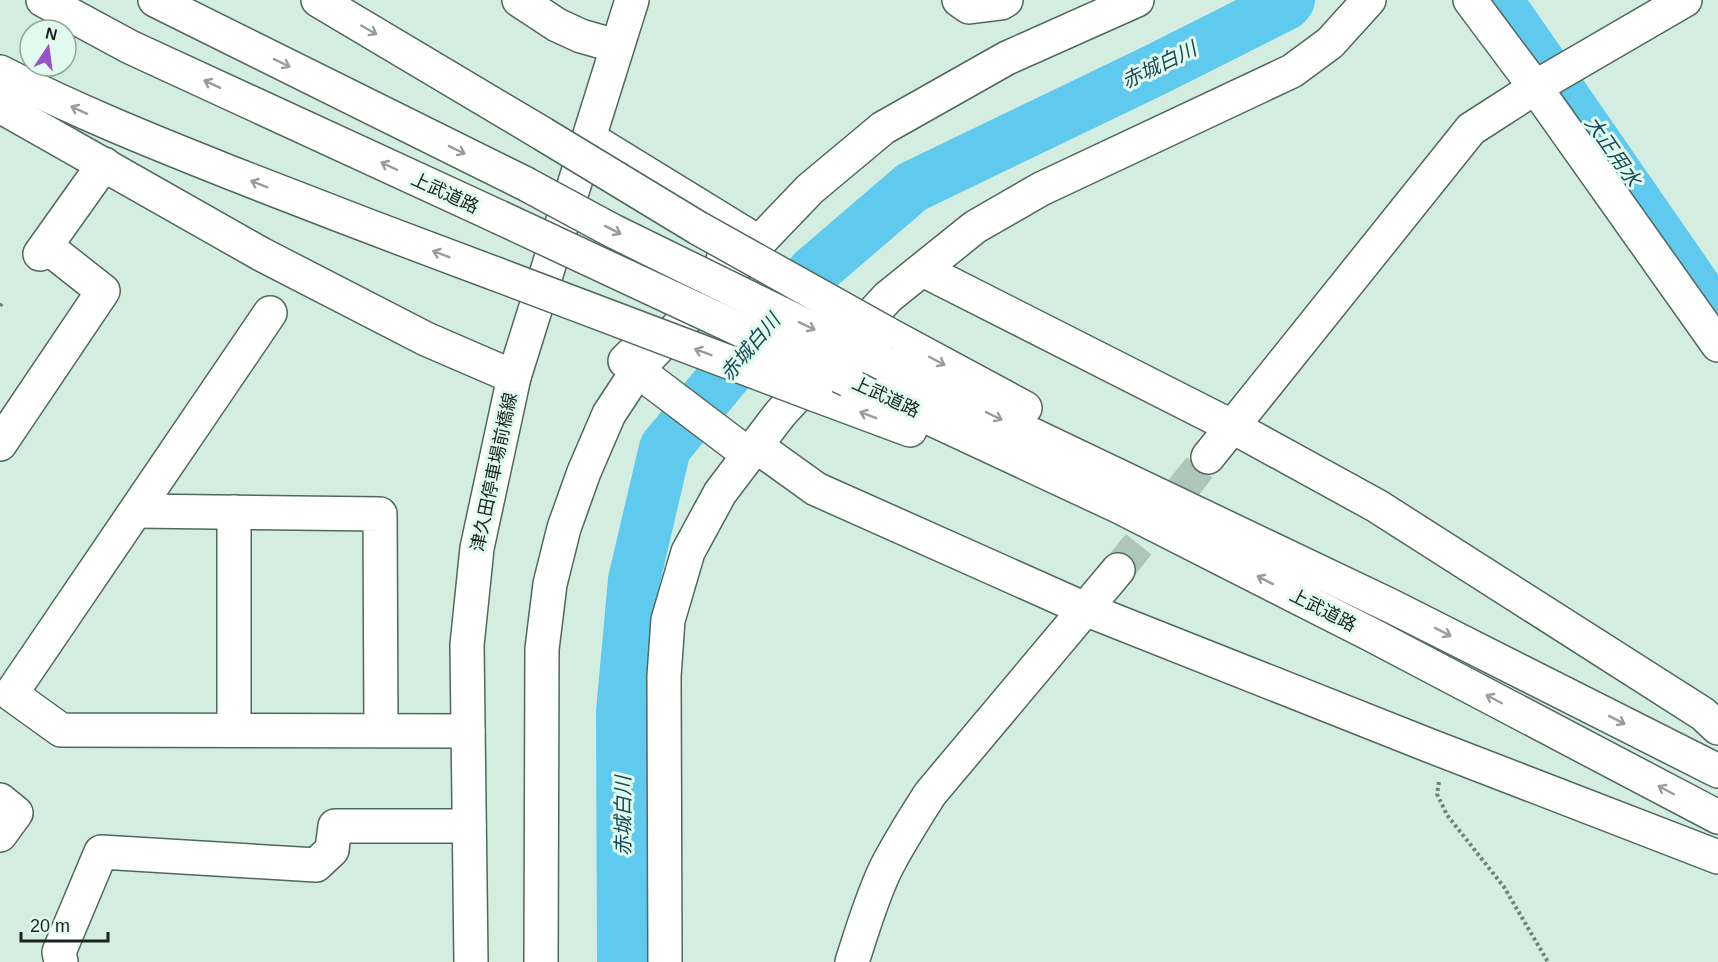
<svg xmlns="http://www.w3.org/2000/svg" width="1718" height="962" viewBox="0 0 1718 962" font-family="Helvetica,'Noto Sans JP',sans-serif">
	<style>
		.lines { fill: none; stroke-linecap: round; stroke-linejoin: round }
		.canal { stroke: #5fcaee; stroke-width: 30 }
		.river { stroke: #5fcaee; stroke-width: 52 }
		.minor-tunnel { stroke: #aec6ba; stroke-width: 33; stroke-dasharray: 33 16; stroke-linecap: butt }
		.minor-casing { stroke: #50675d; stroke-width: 36 }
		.major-casing { stroke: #50675d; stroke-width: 36 }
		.highway-casing { stroke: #50675d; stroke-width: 36 }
		.path { stroke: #6f8178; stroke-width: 4; stroke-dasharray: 3 3; stroke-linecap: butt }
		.minor { stroke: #fff; stroke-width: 33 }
		.major { stroke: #fff; stroke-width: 33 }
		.highway { stroke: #fff; stroke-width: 33 }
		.highway-bridge-casing { stroke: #50675d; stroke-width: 36; stroke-linecap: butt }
		.highway-bridge { stroke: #fff; stroke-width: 33 }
		.oneway { stroke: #989c9a }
		.labels { text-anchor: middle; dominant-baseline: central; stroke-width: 6; stroke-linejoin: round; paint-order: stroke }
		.street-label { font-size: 18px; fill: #1a241f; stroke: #e0fbee }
		.water-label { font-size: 20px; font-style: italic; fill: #194857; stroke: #e0fbee }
	</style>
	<rect width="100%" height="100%" fill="#d3eee1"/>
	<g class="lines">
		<path class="canal" d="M1508 0 1518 12 1718 301"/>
		<path class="river" d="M623 962 622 712 634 580 665 448 716 386 813 272 912 187 1157 69 1286 4 1289 0"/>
		<path class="minor-tunnel" d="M1118 570 1208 457"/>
		<g class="minor-casing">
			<g id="minor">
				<path d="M519 0 557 25 581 36 616 46"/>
				<path d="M959 0 969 7 1001 3 1006 0"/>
				<path d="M1470 0 1535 87 1718 345"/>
				<path d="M0 106 261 254 426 339 514 377"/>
				<path d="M589 138 747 235 723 260"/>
				<path d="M40 254 104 164"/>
				<path d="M923 270 1233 427 1377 506 1703 714 1718 728"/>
				<path d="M270 313 11 694 61 730 468 731"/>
				<path d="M631 355 625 361 749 455"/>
				<path d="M0 444 103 291 46 246"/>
				<path d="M756 446 816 489 1085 609 1428 745 1718 857"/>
				<path d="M1208 457 1471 129 1544 82 1685 0"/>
				<path d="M136 511 380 514 381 730"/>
				<path d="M234 730V512"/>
				<path d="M0 800 16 813 0 835"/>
				<path d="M61 962 59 952 101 852 316 865 332 850 335 826H469"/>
				<path d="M541 962 542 649 550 584 564 528 584 472 609 414 638 370 650 356 810 189 883 128 1007 58 1137 0"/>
				<path d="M665 962 664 676 668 620 688 552 720 493 780 414 888 297 975 227 1041 189 1292 71 1330 43 1369 0"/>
				<path d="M852 962C862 931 871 900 885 870 898 844 914 819 930 794L1118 570"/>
			</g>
		</g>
		<g class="major-casing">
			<path id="major" d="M471 962 467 645 477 548 514 377 632 0"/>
		</g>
		<g class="highway-casing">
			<g id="highway">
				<path d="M43 0 130 47 499 217"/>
				<path d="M155 0 524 183"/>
				<path d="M318 0 543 134"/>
				<path d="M0 72C74 110 151 141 229 172 318 207 407 241 496 274"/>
				<path d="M886 333 1025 408"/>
				<path d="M884 364 1391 606 1718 771"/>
				<path d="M848 380 1120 507 1372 635 1718 817"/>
				<path d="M816 395 910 430"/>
			</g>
		</g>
		<g class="path">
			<path d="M0 306 2 303"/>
			<path d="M1439 782 1437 794 1447 815 1504 887 1548 962"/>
		</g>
		<use href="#minor" class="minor"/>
		<use href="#major" class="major"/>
		<use href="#highway" class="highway"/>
		<g class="highway-bridge-casing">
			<g id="highway-bridge">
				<path d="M543 134 698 228 886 333"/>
				<path d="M524 183 613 231 884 364"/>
				<path d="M499 217 848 380"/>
				<path d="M496 274 816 395"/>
			</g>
		</g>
		<use href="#highway-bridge" class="highway-bridge"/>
	</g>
	<defs><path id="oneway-shaft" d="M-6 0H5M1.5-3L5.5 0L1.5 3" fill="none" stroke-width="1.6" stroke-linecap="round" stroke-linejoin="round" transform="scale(1.5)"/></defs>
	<g class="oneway">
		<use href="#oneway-shaft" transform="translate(369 30) rotate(30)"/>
		<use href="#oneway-shaft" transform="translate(282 63) rotate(26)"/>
		<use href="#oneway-shaft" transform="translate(212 84) rotate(-155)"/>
		<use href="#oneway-shaft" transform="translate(79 110) rotate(-155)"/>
		<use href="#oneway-shaft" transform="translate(457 150) rotate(26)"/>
		<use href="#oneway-shaft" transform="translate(389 166) rotate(-155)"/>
		<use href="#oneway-shaft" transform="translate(259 184) rotate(-158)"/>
		<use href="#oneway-shaft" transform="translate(613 230) rotate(27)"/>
		<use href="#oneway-shaft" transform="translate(441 254) rotate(-159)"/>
		<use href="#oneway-shaft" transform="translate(807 326) rotate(26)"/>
		<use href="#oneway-shaft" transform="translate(703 352) rotate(-159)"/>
		<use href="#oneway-shaft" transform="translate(937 361) rotate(28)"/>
		<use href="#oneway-shaft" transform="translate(868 415) rotate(-159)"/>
		<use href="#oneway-shaft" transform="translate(994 416) rotate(26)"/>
		<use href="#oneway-shaft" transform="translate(1265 580) rotate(-153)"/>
		<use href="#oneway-shaft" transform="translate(1443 632) rotate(27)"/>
		<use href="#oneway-shaft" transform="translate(1494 699) rotate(-152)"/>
		<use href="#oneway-shaft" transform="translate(1617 720) rotate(27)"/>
		<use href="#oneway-shaft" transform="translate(1666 790) rotate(-152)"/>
	</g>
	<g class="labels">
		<g class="street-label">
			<text transform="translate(445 193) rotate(25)">上武道路</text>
			<text transform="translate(886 397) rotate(25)">上武道路</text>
			<text transform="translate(494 472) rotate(-78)">津久田停車場前橋線</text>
			<text transform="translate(1323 610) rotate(27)">上武道路</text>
		</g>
		<g class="water-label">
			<text transform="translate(1159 65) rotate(-26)">赤城白川</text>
			<text transform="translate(1613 151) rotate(55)">大正用水</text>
			<text transform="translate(750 347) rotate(-50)">赤城白川</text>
			<text transform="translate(623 816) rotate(-90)">赤城白川</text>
		</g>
	</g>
	<g transform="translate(48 48) rotate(13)"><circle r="28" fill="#e0fbee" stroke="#91a59b" stroke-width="1.5"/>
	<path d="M0-4.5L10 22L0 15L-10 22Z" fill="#9953c7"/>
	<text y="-9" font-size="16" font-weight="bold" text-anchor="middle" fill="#1a241f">N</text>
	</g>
	<path d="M21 932v9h87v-9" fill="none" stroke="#1a241f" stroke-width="3"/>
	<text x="30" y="932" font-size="18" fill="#1a241f" stroke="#e0fbee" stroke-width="4.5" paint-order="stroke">20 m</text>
</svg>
